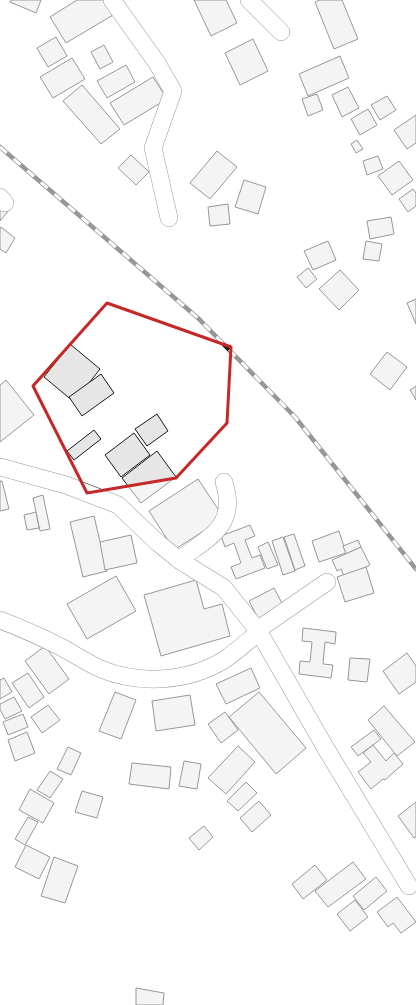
<svg xmlns="http://www.w3.org/2000/svg" width="416" height="1005" viewBox="0 0 416 1005" font-family="'Crimson Pro',serif">
	<style>
		.building { fill: #e6e6e6; stroke: #1a1a1a }
		.lines { fill: none; stroke-linecap: round; stroke-linejoin: round }
		.minor-casing { stroke: #1a1a1a; stroke-width: 18 }
		.minor { stroke: #fff; stroke-width: 17 }
		.rail-casing { stroke: #1a1a1a; stroke-width: 4.5 }
		.rail { stroke: #fff; stroke-width: 3; stroke-dasharray: 9; stroke-linecap: butt }
		.marked { fill: none; stroke: #c62828; stroke-width: 3; stroke-linejoin: round }
	</style>
	<rect width="100%" height="100%" fill="#fff"/>
	<g class="building">
		<path d="M11 0H41L36 13 10 2Z"/>
		<path d="M77 0H104L113 15 66 43 50 17Z"/>
		<path d="M194 0H226L237 23 211 36Z"/>
		<path d="M320 0H342L358 39 334 49 315 2Z"/>
		<path d="M56 37 67 56 48 67 37 48Z"/>
		<path d="M253 39 268 71 240 85 225 53Z"/>
		<path d="M104 45 113 62 100 69 91 52Z"/>
		<path d="M340 56 349 78 308 96 299 74Z"/>
		<path d="M72 58 85 79 53 98 40 77Z"/>
		<path d="M126 65 135 82 107 98 97 81Z"/>
		<path d="M153 77 167 99 124 125 110 103Z"/>
		<path d="M82 85 120 129 101 144 63 101Z"/>
		<path d="M348 87 359 108 342 117 332 95Z"/>
		<path d="M317 94 323 110 308 116 302 99Z"/>
		<path d="M387 96 396 110 380 120 371 105Z"/>
		<path d="M368 109 377 125 360 135 351 119Z"/>
		<path d="M416 115V143L407 149 394 130Z"/>
		<path d="M357 140 363 149 356 153 351 144Z"/>
		<path d="M217 151 237 167 210 199 190 183Z"/>
		<path d="M131 155 149 172 136 185 118 168Z"/>
		<path d="M378 156 383 169 367 175 363 161Z"/>
		<path d="M399 161 413 180 392 195 378 176Z"/>
		<path d="M244 180 266 187 258 214 235 207Z"/>
		<path d="M413 189 416 193V206L408 212 399 199Z"/>
		<path d="M0 203 9 210 0 221Z"/>
		<path d="M228 204 230 224 210 226 208 207Z"/>
		<path d="M391 217 394 234 370 239 367 221Z"/>
		<path d="M1 227 15 238 6 253 0 249V229Z"/>
		<path d="M328 241 336 260 313 270 304 251Z"/>
		<path d="M366 241 382 244 379 261 363 259Z"/>
		<path d="M308 268 317 279 306 288 297 277Z"/>
		<path d="M340 270 359 290 339 310 319 289Z"/>
		<path d="M416 299V324L407 303Z"/>
		<path d="M70 344 100 369 74 402 44 377Z"/>
		<path d="M387 352 407 367 390 390 370 374Z"/>
		<path d="M101 374 114 393 82 416 69 397Z"/>
		<path d="M6 380 34 415 0 442V385Z"/>
		<path d="M416 386V400L410 390Z"/>
		<path d="M157 414 168 431 147 446 135 429Z"/>
		<path d="M94 430 101 439 74 460 67 451Z"/>
		<path d="M134 433 150 455 121 477 105 455Z"/>
		<path d="M157 451 176 477 141 503 122 478Z"/>
		<path d="M198 479 224 518 174 550 149 511Z"/>
		<path d="M0 481H2L9 509 0 511Z"/>
		<path d="M43 495 50 529 40 531 33 498Z"/>
		<path d="M36 512 39 528 27 530 24 515Z"/>
		<path d="M94 516 107 571 83 577 70 522Z"/>
		<path d="M250 525 255 536 245 540 252 558 260 555 265 568 236 579 231 567 241 563 234 543 225 547 221 536Z"/>
		<path d="M339 531 346 553 319 562 312 541Z"/>
		<path d="M294 534 305 566 295 570 284 537Z"/>
		<path d="M131 535 137 563 105 570 100 542Z"/>
		<path d="M283 537 295 571 283 575 272 541Z"/>
		<path d="M358 540 361 547 346 554 343 546Z"/>
		<path d="M268 542 278 565 267 569 258 547Z"/>
		<path d="M361 547 370 565 345 578 341 569 337 571 332 560Z"/>
		<path d="M366 567 374 593 345 602 337 577Z"/>
		<path d="M116 576 136 611 87 639 67 604Z"/>
		<path d="M196 580 204 609 222 604 230 636 161 656 144 595Z"/>
		<path d="M274 588 284 607 259 620 249 601Z"/>
		<path d="M303 628 336 632 335 644 325 642 323 664 333 665 331 678 299 674 300 661 310 662 312 642 302 641Z"/>
		<path d="M45 646 69 679 49 694 25 661Z"/>
		<path d="M407 653 416 666V682L399 694 383 671Z"/>
		<path d="M350 658 370 659 367 682 348 680Z"/>
		<path d="M251 668 260 688 226 704 216 684Z"/>
		<path d="M28 673 44 697 29 708 12 683Z"/>
		<path d="M4 678 12 692 0 699V680Z"/>
		<path d="M115 692 136 700 121 739 99 731Z"/>
		<path d="M259 692 306 748 276 774 229 717Z"/>
		<path d="M190 695 195 725 156 731 152 701Z"/>
		<path d="M14 697 22 711 5 719 0 709V704Z"/>
		<path d="M48 705 60 720 42 733 31 717Z"/>
		<path d="M384 706 415 742 397 756 368 720Z"/>
		<path d="M225 712 238 730 221 743 208 724Z"/>
		<path d="M23 714 28 727 8 735 3 722Z"/>
		<path d="M374 730 381 739 358 756 351 747Z"/>
		<path d="M27 732 35 753 15 761 8 740Z"/>
		<path d="M373 745 386 761 394 753 403 764 385 780 383 779 371 789 358 772 371 762 363 753Z"/>
		<path d="M238 746 255 762 226 794 208 778Z"/>
		<path d="M68 747 81 753 71 775 57 769Z"/>
		<path d="M184 761 201 764 197 789 179 786Z"/>
		<path d="M132 763 171 767 169 789 129 784Z"/>
		<path d="M50 771 63 779 50 798 37 790Z"/>
		<path d="M246 782 257 793 238 811 227 801Z"/>
		<path d="M30 789 54 803 43 823 19 810Z"/>
		<path d="M82 791 103 797 97 818 75 812Z"/>
		<path d="M259 801 271 815 252 832 240 818Z"/>
		<path d="M416 802V837L414 838 398 816Z"/>
		<path d="M28 817 38 822 25 845 15 839Z"/>
		<path d="M204 826 213 837 199 850 189 838Z"/>
		<path d="M26 845 50 857 39 879 15 867Z"/>
		<path d="M54 857 78 866 65 903 41 896Z"/>
		<path d="M353 862 366 879 328 907 315 891Z"/>
		<path d="M315 865 327 880 303 899 292 884Z"/>
		<path d="M376 877 387 891 364 910 353 896Z"/>
		<path d="M397 897 416 922 401 933 393 923 388 927 377 912Z"/>
		<path d="M355 900 368 917 350 931 337 914Z"/>
		<path d="M136 988 164 993 163 1005H136Z"/>
	</g>
	<g class="lines">
		<g class="minor-casing">
			<g id="minor">
				<path d="M112 0 157 63 173 91 153 148 169 218"/>
				<path d="M249 0 281 32"/>
				<path d="M0 197 5 203"/>
				<path d="M0 467 66 485 118 505 158 543 179 560 224 588 259 632 325 747 409 886"/>
				<path d="M179 560C209 537 238 526 224 482"/>
				<path d="M0 620C21 628 41 637 61 647 74 654 87 663 101 669 139 685 188 682 224 660 236 652 248 641 259 632L263 626 327 582"/>
			</g>
		</g>
		<use href="#minor" class="minor"/>
		<g class="rail-casing">
			<path id="rail" d="M0 147 199 319 295 417 416 569"/>
		</g>
		<use href="#rail" class="rail"/>
	</g>
	<path d="M0 0H416V1005H0ZM107 303 231 347 227 423 176 478 87 493 33 386Z" fill="#fff" fill-opacity=".55" fill-rule="evenodd"/>
	<path class="marked" d="M107 303 231 347 227 423 176 478 87 493 33 386Z"/>
</svg>
